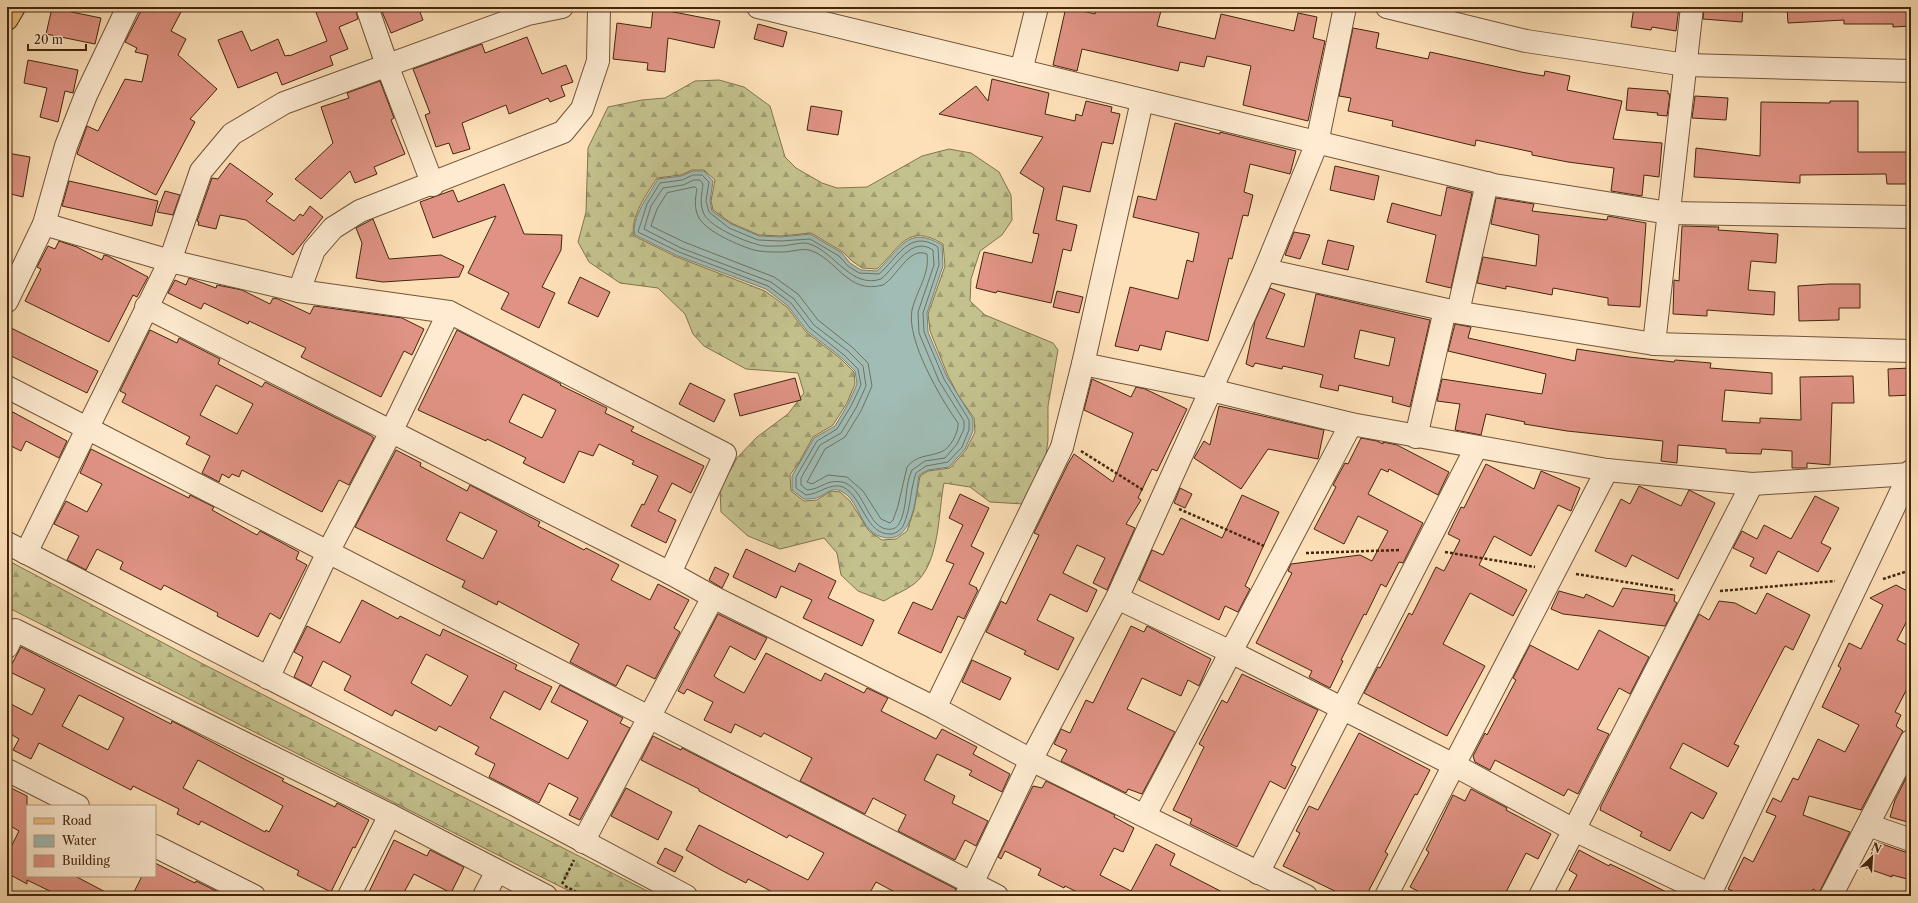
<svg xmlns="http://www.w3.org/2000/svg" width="1918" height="903" viewBox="0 0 1918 903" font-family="'Libre Caslon Text',serif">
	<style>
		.forest { fill: url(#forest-firs); stroke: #83744d; fill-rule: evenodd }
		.water { fill: #a0bcb4; stroke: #7b8071 }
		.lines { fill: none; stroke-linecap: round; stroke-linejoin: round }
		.shore { stroke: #727160; stroke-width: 1 }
		.building { fill: #e09384; stroke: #43260d; fill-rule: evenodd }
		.minor-casing { stroke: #725438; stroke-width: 24 }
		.major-casing { stroke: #43260d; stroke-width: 24 }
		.path { stroke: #43260d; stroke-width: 2.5; stroke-dasharray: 3 2; stroke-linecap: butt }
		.minor { stroke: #feebd1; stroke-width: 22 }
		.major { stroke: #efc07c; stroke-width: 22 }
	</style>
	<defs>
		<pattern id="forest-firs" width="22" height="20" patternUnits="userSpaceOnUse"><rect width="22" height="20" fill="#c3c18d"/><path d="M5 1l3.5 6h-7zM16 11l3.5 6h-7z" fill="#a09d72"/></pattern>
	</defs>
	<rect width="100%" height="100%" fill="#fee0b8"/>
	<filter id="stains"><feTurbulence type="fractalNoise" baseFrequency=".005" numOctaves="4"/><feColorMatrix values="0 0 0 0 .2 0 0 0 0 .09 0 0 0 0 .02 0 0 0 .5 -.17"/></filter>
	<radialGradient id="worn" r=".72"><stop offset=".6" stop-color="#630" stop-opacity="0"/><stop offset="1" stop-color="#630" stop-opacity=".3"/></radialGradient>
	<g class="forest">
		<path d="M719 80 744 87 770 106 785 157 796 168 822 183 837 188 867 187 922 156 949 149 971 153 999 172 1011 195 1012 220 1002 235 980 251 971 279 970 301 985 315 1053 343 1058 350 1048 406V440L1043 478 1024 504 990 502 970 487 944 483C938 513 940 564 914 584 905 591 893 595 884 601L858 591 841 575 837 553 824 538 780 549 748 536 721 512 720 489 737 458 757 437 788 414 804 393 798 373 746 369 704 346 693 334 685 314 658 288 620 283 589 262 578 242 586 212 588 148 608 107 642 100 665 98 695 81ZM692 170H704L715 180 711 201 713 210 731 223 759 235 781 236 811 233 843 252 852 261 862 268 877 269C900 248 907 222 943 244L945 266 928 314 930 331 948 376 958 395 974 418 975 432 966 450 950 468 928 471 920 476 914 510 907 531 896 539 882 540 869 531 850 501 840 492 831 491 817 500 804 501 791 491 790 475 798 464 813 437 833 425 847 403 855 384 854 372 841 359 806 332 787 307 765 291 677 257 634 236C629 218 648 192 657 178L681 175Z"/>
		<path d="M7 560 201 663 657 896H579L7 607Z"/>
	</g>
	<path class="water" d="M693 171H704L713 181 710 201 712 211 731 224 759 236 781 237 810 234 842 253 850 263 861 270 877 271C900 250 907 224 942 245L943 266 927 313 928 332 947 377 973 419V431L965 449 949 467 928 470 919 475C916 494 914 538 889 538 882 538 875 535 870 530 859 519 856 498 841 491 831 486 825 496 816 498 812 499 808 499 804 499L792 490V476L814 438 835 426 848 404 857 384 855 371 842 358 807 331 788 306 766 289 678 256 635 235C630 219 650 193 658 179L681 176Z"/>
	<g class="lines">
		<g class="shore">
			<path d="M693 175H702L709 182 706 201 709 212 729 228 758 240 781 241 810 239 839 256 848 266 859 273 879 274C897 259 909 228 938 247L939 265 923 313 924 332 944 379 969 420V430L962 447 948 462 926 466 916 473C910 490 911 509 903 526 901 530 895 534 891 534 865 535 864 498 843 487 831 482 819 494 806 495L796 488V477L817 441 837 429 851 406 861 385 858 369 844 355 810 328 791 303 768 286 679 252 638 232 647 204 660 183 682 180Z"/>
			<path d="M694 180H700L703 184C702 194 699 203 704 214 709 226 743 241 756 244 763 247 773 246 780 246 789 246 802 241 810 244 835 253 852 289 881 279 896 267 911 235 933 250L934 265 918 312 919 333 939 381 964 421V429L957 444 945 458 925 461 912 470C904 486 908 508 899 524 894 532 883 530 877 524 866 514 860 486 842 482 826 479 822 489 807 490L801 485V478L820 445 841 433 856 408 866 386 863 366 848 351 814 325 794 299 771 282 681 248 644 229 651 206 663 188 683 185Z"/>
			<path d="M695 187 697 189C695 199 694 209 699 218 707 232 740 246 754 250 762 252 771 252 779 252 788 253 800 248 809 250 837 258 847 295 883 285 897 277 909 246 927 254 930 274 916 292 912 310 906 340 941 399 958 423 959 432 950 449 941 452 928 457 916 455 907 467L898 506 893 520 890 523 881 519 863 491 847 477 828 475 812 484 807 482 825 449 845 437 861 411 872 386 868 363 852 347 818 320 798 294 774 277 684 242 651 226 657 209 667 193Z"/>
		</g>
	</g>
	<g class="building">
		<path d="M143 7H172L181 12 171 31 186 39 178 55 217 89 190 119 195 122 156 195 77 154 87 126 98 131 125 79 142 82 148 55 135 52 137 48 125 42Z"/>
		<path d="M314 7H355L358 19 339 27 348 49 330 56 333 65 282 85 277 72 238 88 218 40 242 31 251 51 278 39 285 56 289 55V56L327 41Z"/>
		<path d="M380 7H418L423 20 391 33Z"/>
		<path d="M1066 7 1095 14 1097 7H1162L1157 26 1215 39 1221 14 1294 31 1298 13 1317 17 1313 38 1325 41 1308 121 1243 105 1251 66 1207 56 1204 67 1180 62 1178 71 1082 49 1077 71 1053 65Z"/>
		<path d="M1634 7H1679L1676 31 1652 27 1651 30 1631 27Z"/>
		<path d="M1704 7H1743L1742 22 1703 19Z"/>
		<path d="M1787 7H1911V26L1893 27V24H1844V20L1788 23Z"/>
		<path d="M52 8 101 18 95 44 46 34Z"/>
		<path d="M653 8 720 21 714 48 668 38 665 72 647 70 648 63 613 59 617 23 651 28Z"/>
		<path d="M758 24 787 32 783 47 754 39Z"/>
		<path d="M1353 28 1379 33 1376 48 1428 59 1430 52 1521 72 1544 76 1545 71 1570 76 1567 90 1622 101 1613 139 1662 143 1659 177 1644 175 1642 196 1611 191 1614 168 1568 162 1532 155V152L1476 140 1475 146 1392 126 1393 121 1348 111 1351 98 1339 96Z"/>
		<path d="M527 37 542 74 566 65 573 82 561 86 565 96 550 102 548 98 509 114 506 105 462 123 470 149 453 154 449 143 436 147 425 115 430 113 413 69 482 44 485 53Z"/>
		<path d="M28 60 78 70 73 93 65 91 58 122 40 117 47 88 24 83Z"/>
		<path d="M992 79 1049 93 1045 114 1075 121 1076 114 1082 116 1086 101 1112 107 1111 112 1120 114 1113 144 1102 142 1090 192 1063 186 1056 220 1077 225 1071 251 1063 249 1051 303 997 291 996 293 976 288 984 252 1032 263 1039 234 1033 233 1044 188 1020 173 1043 137 939 114 976 86 988 101Z"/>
		<path d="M380 81 394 118 391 120 405 154 374 167 377 174 355 183 350 171 321 199 295 179 333 143 321 107 349 98 347 93Z"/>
		<path d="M1628 88 1668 91V94H1670L1667 116 1657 115 1658 113 1626 110Z"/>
		<path d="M1695 96 1728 98 1726 120 1692 118Z"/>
		<path d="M1830 101H1858V152H1911V184H1887L1886 174 1800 175V183L1694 177 1696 148 1760 156 1761 102 1830 103Z"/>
		<path d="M811 106 842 111 838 135 807 130Z"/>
		<path d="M1175 123 1220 134V132L1296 151 1290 174 1250 164 1244 192 1253 195 1248 216 1243 215 1232 259 1229 258 1208 341 1166 331 1161 350 1140 345 1138 351 1115 346 1130 287 1178 299 1187 260 1193 262 1199 233 1133 217 1138 196 1156 200Z"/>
		<path d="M7 153 30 157 23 197 7 193Z"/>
		<path d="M230 163 273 194 266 201 294 221 300 214 303 216 310 206 323 217 293 255 246 220 220 215 216 229 198 225 199 222 197 221 212 178 218 179Z"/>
		<path d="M1335 166 1379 176 1374 200 1330 190Z"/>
		<path d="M69 181 158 201 152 226 62 206Z"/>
		<path d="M504 184 524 234 562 235 561 250 542 287 555 293 539 328 501 309 509 293 468 273 496 216 433 238 420 202 453 190 458 202Z"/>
		<path d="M1447 187 1472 193 1451 288 1426 282 1436 235 1387 222 1392 203 1441 216Z"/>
		<path d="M165 191 180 195 173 215 157 212Z"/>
		<path d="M1496 198 1534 204 1532 211 1607 220 1608 216 1646 223 1640 307 1608 305V298L1553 288 1552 295 1506 286V289L1477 283 1483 257 1536 266 1539 235 1491 224Z"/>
		<path d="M373 219 389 259 441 255 464 266 459 277 383 282 356 278 362 243 356 228Z"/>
		<path d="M1682 226 1719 227 1718 230 1778 234 1776 263 1751 261 1748 290 1775 292 1774 315 1707 310V316L1673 314 1674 280 1679 281Z"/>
		<path d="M1294 232 1310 235 1300 259 1285 255Z"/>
		<path d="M1328 240 1354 246 1348 270 1322 264Z"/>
		<path d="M59 241 77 247 102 260 104 255 108 256 148 277 137 297 133 295 109 342 25 301 41 269 37 267 48 246 55 249Z"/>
		<path d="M580 277 610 292 598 317 568 303Z"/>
		<path d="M189 278 216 288 217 285 242 290 270 304 273 298 278 299 310 314 314 306 402 318 424 329 412 355 404 351 381 397 301 357 306 348 249 321 248 324 204 303 201 309 168 293 175 280 186 285Z"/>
		<path d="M1829 284H1860V308H1839V320L1799 321 1798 286Z"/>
		<path d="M1270 288 1285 294 1266 338 1304 347 1316 294 1430 320 1410 407 1392 402 1393 397 1339 385 1338 391 1320 387 1323 375 1283 366 1282 369 1255 363 1253 367 1246 364 1255 321ZM1360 330 1395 338 1389 366 1354 358Z"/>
		<path d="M1057 291 1083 297 1079 313 1053 307Z"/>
		<path d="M1455 324 1471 327 1468 338 1575 361 1577 349 1629 357 1674 362 1675 360 1711 363 1710 368 1772 373V394L1725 390 1722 421 1760 423V418L1801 420 1800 377 1853 376 1854 403H1832L1830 465 1807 463V468H1792V451L1762 449 1761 454 1726 453V449L1678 445 1677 463 1661 461 1663 441 1567 431 1524 424 1525 422 1486 414 1481 435 1455 430 1460 404 1437 401 1442 379 1542 394 1546 374 1448 351Z"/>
		<path d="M7 326 98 371 87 393 7 354Z"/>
		<path d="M150 330 177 343 179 338 220 359 218 364 262 387 265 382 370 435 374 438 349 485 339 480 322 512 242 470 239 477 232 474 229 478 222 474 219 482 202 473 210 456 186 444 190 437 122 402 126 394 120 391ZM216 385 253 404 237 434 200 415Z"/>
		<path d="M457 330 561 384 560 385 607 408 605 413 634 427 631 431 704 466 691 493 672 483 658 511 676 520 666 543 631 526 642 504 644 505 658 476 632 464 634 461 599 444 593 456 579 451 564 483 523 463 526 458 487 439 486 441 418 410ZM523 394 556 410 542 438 509 422Z"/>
		<path d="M1911 368V395L1889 396 1888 369Z"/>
		<path d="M795 378 801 400 740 416 734 394Z"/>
		<path d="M1092 379 1131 397 1136 387 1145 389 1187 409 1157 471 1152 469 1138 498 1141 500 1126 524 1135 528 1107 590 1093 583 1105 558 1077 545 1063 573 1097 590 1087 612 1050 594 1037 620 1074 638 1058 670 1024 654 1026 651 986 632 1001 601 1006 604 1039 535 1034 533 1068 464 1074 454 1113 482 1133 433 1084 410Z"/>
		<path d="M690 383 725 400 714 422 679 404Z"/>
		<path d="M1219 406 1324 430 1318 459 1268 449 1241 489 1194 458 1204 441 1210 445Z"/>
		<path d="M7 409 67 441 59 458 26 441 21 451 7 444Z"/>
		<path d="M1361 438 1377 441 1383 444V442L1397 445 1449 472 1438 495 1389 469 1388 472 1381 469 1368 494 1423 523 1403 563 1399 562 1386 587 1381 584 1366 615 1364 614 1341 660 1343 661 1330 688 1309 677 1312 671 1256 643 1292 573 1288 571 1291 564 1360 555 1372 561 1388 531 1358 516 1344 544 1314 529 1336 487 1333 485 1345 463 1348 464Z"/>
		<path d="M91 449 189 498 190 495 214 507 212 510 257 535 260 531 299 552 296 559 307 565 280 619 270 613 258 637 217 616 218 613 164 585 161 590 120 569 123 562 97 549 86 570 67 560 79 536 54 524 66 501 87 512 102 484 80 473Z"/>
		<path d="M396 450 421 463 420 466 467 491 470 485 540 522 538 526 584 550 586 548 619 565 611 580 650 600 658 584 689 600 674 628 680 632 655 679 627 665 616 686 570 662 579 644 498 601 497 605 462 587 465 581 355 527ZM460 512 497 531 483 559 446 540Z"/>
		<path d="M1486 464 1534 489 1541 471 1580 488 1571 511 1558 505 1531 556 1494 536 1479 565 1527 590 1513 616 1470 593 1443 644 1485 666 1447 736 1364 693 1378 667 1380 668 1409 613 1412 615 1436 567 1444 571 1460 540 1448 534 1461 507 1464 508Z"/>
		<path d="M1639 486 1681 506 1689 490 1715 503 1678 579 1632 555 1626 567 1595 551 1621 499 1630 504Z"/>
		<path d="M1180 488 1192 494 1185 508 1174 503Z"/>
		<path d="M960 494 989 508 971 546 984 553 969 584 977 588 976 589 978 590 964 619 958 616 941 653 898 633 913 602 932 610 954 564 946 561 963 525 949 518Z"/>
		<path d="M1242 495 1279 512 1245 586 1250 589 1238 612 1225 606 1219 620 1139 580 1152 550 1163 555 1181 518 1222 538Z"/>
		<path d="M1815 496 1839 508 1821 543 1831 548 1818 572 1778 551 1766 574 1750 566 1754 558 1733 548 1742 531 1757 539 1764 525 1791 539Z"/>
		<path d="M746 549 795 572 799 563 836 581 828 598 874 620 862 646 803 618 812 600 781 586 776 598 733 577Z"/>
		<path d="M715 567 729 574 722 588 709 580Z"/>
		<path d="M1896 585 1911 593V613L1897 640 1911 647V681L1895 712 1901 715 1896 726 1903 731 1861 810 1809 796 1803 815 1850 832 1819 893 1813 889 1809 896H1743L1728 889 1744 857 1753 862 1776 816 1766 812 1773 798 1781 802 1793 778 1798 780 1818 739 1845 752 1859 725 1822 707 1841 668 1838 666 1849 643 1861 649 1883 605 1870 598Z"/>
		<path d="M1623 588 1675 595 1674 601 1677 603 1665 626 1563 614 1551 609 1559 591 1584 598 1586 594 1613 607Z"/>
		<path d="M1767 593 1810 615 1793 650 1785 646 1734 744 1739 746 1728 767 1683 743 1670 768 1717 793 1703 819 1691 812 1670 851 1640 836 1642 832 1600 810 1601 806 1699 614 1709 620 1719 601 1735 603 1756 614Z"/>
		<path d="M362 600 398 619 400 616 440 636 443 629 517 665 515 669 552 687 540 710 504 691 490 718 568 759 588 721 551 702 560 685 623 718 620 723 630 728 580 820 569 815 578 798 549 783 539 803 489 777 495 764 475 754 479 747 439 726 436 731 395 710 392 716 344 690 351 676 323 661 311 686 294 677 303 657 294 652 307 626 340 643ZM426 654 468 676 451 706 411 683Z"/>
		<path d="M718 614 767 638 755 660 730 646 714 676 718 679 744 693 766 653 821 681 825 673 864 693 867 688 888 698 881 711 936 739 942 729 977 747 973 754 1010 774 1002 792 969 775 972 771 937 754 924 780 955 796 952 803 988 821 976 846 965 840 955 860 898 831 906 815 873 798 865 814 800 781 812 758 764 733 761 737 735 724 731 733 704 720 713 702 687 689 684 694 678 691Z"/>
		<path d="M1131 626 1144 632 1147 626 1211 659 1199 686 1188 680 1181 696 1142 678 1127 709 1175 732 1142 794 1128 789 1126 793 1061 761 1067 750 1054 744 1061 729 1070 733 1086 700 1093 703Z"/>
		<path d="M1599 630 1649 657 1630 694 1619 688 1597 729 1609 734 1578 794 1568 789 1564 796 1495 760 1490 770 1475 762 1473 756 1485 733 1487 735 1516 680 1513 678 1530 645 1578 670Z"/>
		<path d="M21 647 171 724 172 721 252 763 284 779 282 781 335 807 337 803 369 820 355 848 353 847 331 892 297 875 299 871 201 821 199 825 177 814 179 809 133 786 131 790 39 743 31 759 13 750 19 739 7 732V702L32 715 45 689 8 671ZM79 695 124 718 108 750 62 726ZM198 760 283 806 269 832 266 830 265 832 183 788Z"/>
		<path d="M972 660 1011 678 1000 700 962 682Z"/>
		<path d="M1242 674 1318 710 1291 765 1296 767 1285 789 1270 781 1237 847 1190 824 1192 819 1173 810 1204 747 1199 744 1222 700 1227 703Z"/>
		<path d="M1359 733 1430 770 1417 795 1415 794 1385 852 1388 854 1366 896H1345L1283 866 1300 833 1296 831 1309 806 1318 810Z"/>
		<path d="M653 736 681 750 682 748 956 889 954 896H902L876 882 868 896H780L748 879 746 883 721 870 686 850 699 825 808 880 824 853 789 835 787 838 699 791V789L641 760Z"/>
		<path d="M1911 768V823L1890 817 1895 800Z"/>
		<path d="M1046 781 1115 815 1114 817 1134 828 1123 852 1114 848 1100 875 1131 891 1156 844 1175 854 1170 865 1230 896H1085L1065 886 1064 888 1038 875 1041 869 1005 851 1001 859 998 857 1033 786 1042 788Z"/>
		<path d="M7 786 27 796V876H75L113 896H60L27 880V884L7 873V855L19 831 7 824Z"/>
		<path d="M626 788 672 812 658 840 611 816Z"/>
		<path d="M1471 789 1507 808 1506 810 1551 834 1538 859 1526 853 1504 896H1427L1410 887 1429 852 1426 850 1453 795 1465 801Z"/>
		<path d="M394 840 427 856 430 850 464 867 451 893 414 874 402 896H367Z"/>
		<path d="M1876 842 1911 854V880L1892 875V877L1866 868Z"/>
		<path d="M665 848 683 857 675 872 657 863Z"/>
		<path d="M1579 850 1609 866 1610 864 1633 875 1674 896H1566L1577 875 1569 870Z"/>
		<path d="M155 863 195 883 196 881 226 896H132L142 876H155Z"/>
	</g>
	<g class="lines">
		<g class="minor-casing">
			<g id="minor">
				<path d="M367 7 387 65 433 185"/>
				<path d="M758 7 1494 185 1669 213 1911 217"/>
				<path d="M1387 7 1526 41 1686 65 1911 71"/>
				<path d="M1021 71 1037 7"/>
				<path d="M44 224 170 261 299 291 449 312 725 454 670 573"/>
				<path d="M1265 270 1461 313 1654 344 1911 351"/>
				<path d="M299 291 314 250 333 228 360 211 563 132 582 109 598 61 599 7"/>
				<path d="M7 301 44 224 66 146 86 95 128 7"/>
				<path d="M146 307 670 573 713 597 935 708 1031 760 1306 896"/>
				<path d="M1458 312 1487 183"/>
				<path d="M1654 344 1692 7"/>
				<path d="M1083 364 1211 390 1351 424 1607 470 1752 484 1911 474"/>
				<path d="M7 387 997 896"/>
				<path d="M1416 437 1445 310"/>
				<path d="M7 543 504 799 686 896"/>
				<path d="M26 553 170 261 201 171 232 134 284 103 528 14 562 7"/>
				<path d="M1117 598 1231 652 1454 765 1574 830 1713 896"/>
				<path d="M7 647 15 630 390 815 546 896"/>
				<path d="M268 678 328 552 391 432 449 312"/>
				<path d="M935 708 1062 447 1083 364 1142 101"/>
				<path d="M7 770 78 806"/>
				<path d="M1145 815 1351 424"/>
				<path d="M1868 825 1911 840"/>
				<path d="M583 842 713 597"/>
				<path d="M155 846 254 896"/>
				<path d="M1258 873 1476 448"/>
				<path d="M349 896 390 815"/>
				<path d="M484 896 497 871"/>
				<path d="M966 896 1031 760 1117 598 1265 270 1317 143 1345 7"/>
				<path d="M1386 896 1607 470"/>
				<path d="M1540 896 1752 484"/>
				<path d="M1709 896 1911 471"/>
				<path d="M1831 896 1911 741"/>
			</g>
		</g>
		<g class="major-casing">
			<path id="major" d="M7 19 14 7"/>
		</g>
		<g class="path">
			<path d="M1081 451 1143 490"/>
			<path d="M1179 509 1264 546"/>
			<path d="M1445 552 1535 567"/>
			<path d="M1306 553 1401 550"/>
			<path d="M1576 574 1675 590"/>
			<path d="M7 575 11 568"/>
			<path d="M1883 579 1911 570"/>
			<path d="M1720 591 1835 581"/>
			<path d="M562 884 574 860"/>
			<path d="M565 886 584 896"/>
		</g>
		<use href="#minor" class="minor"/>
		<use href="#major" class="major"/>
	</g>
	<rect width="1918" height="903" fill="none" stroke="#fee0b8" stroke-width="24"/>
	<rect x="8" y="8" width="1902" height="887" fill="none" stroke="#43260d" stroke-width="2"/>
	<rect x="12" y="12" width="1894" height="879" fill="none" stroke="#43260d"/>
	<rect x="26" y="805" width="130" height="72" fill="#feebd1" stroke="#b39c83"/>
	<rect x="34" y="818" width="20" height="6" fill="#efc07c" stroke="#b39c83"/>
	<text x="62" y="825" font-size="12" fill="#43260d">Road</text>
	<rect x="34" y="835" width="20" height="12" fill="#a0bcb4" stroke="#b39c83"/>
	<text x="62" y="845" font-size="12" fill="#43260d">Water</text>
	<rect x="34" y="855" width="20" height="12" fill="#e09384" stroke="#b39c83"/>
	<text x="62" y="865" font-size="12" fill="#43260d">Building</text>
	<g transform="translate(1872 857) rotate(25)" stroke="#feebd1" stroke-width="3" paint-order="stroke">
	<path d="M0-3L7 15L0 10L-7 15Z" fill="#43260d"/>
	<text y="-6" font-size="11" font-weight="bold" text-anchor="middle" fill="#43260d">N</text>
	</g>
	<path d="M28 44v6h58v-6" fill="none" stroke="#43260d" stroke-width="2"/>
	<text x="34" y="44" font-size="12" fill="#43260d" stroke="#feebd1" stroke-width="3" paint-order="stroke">20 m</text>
	<rect width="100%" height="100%" filter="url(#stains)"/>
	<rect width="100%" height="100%" fill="url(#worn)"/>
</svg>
